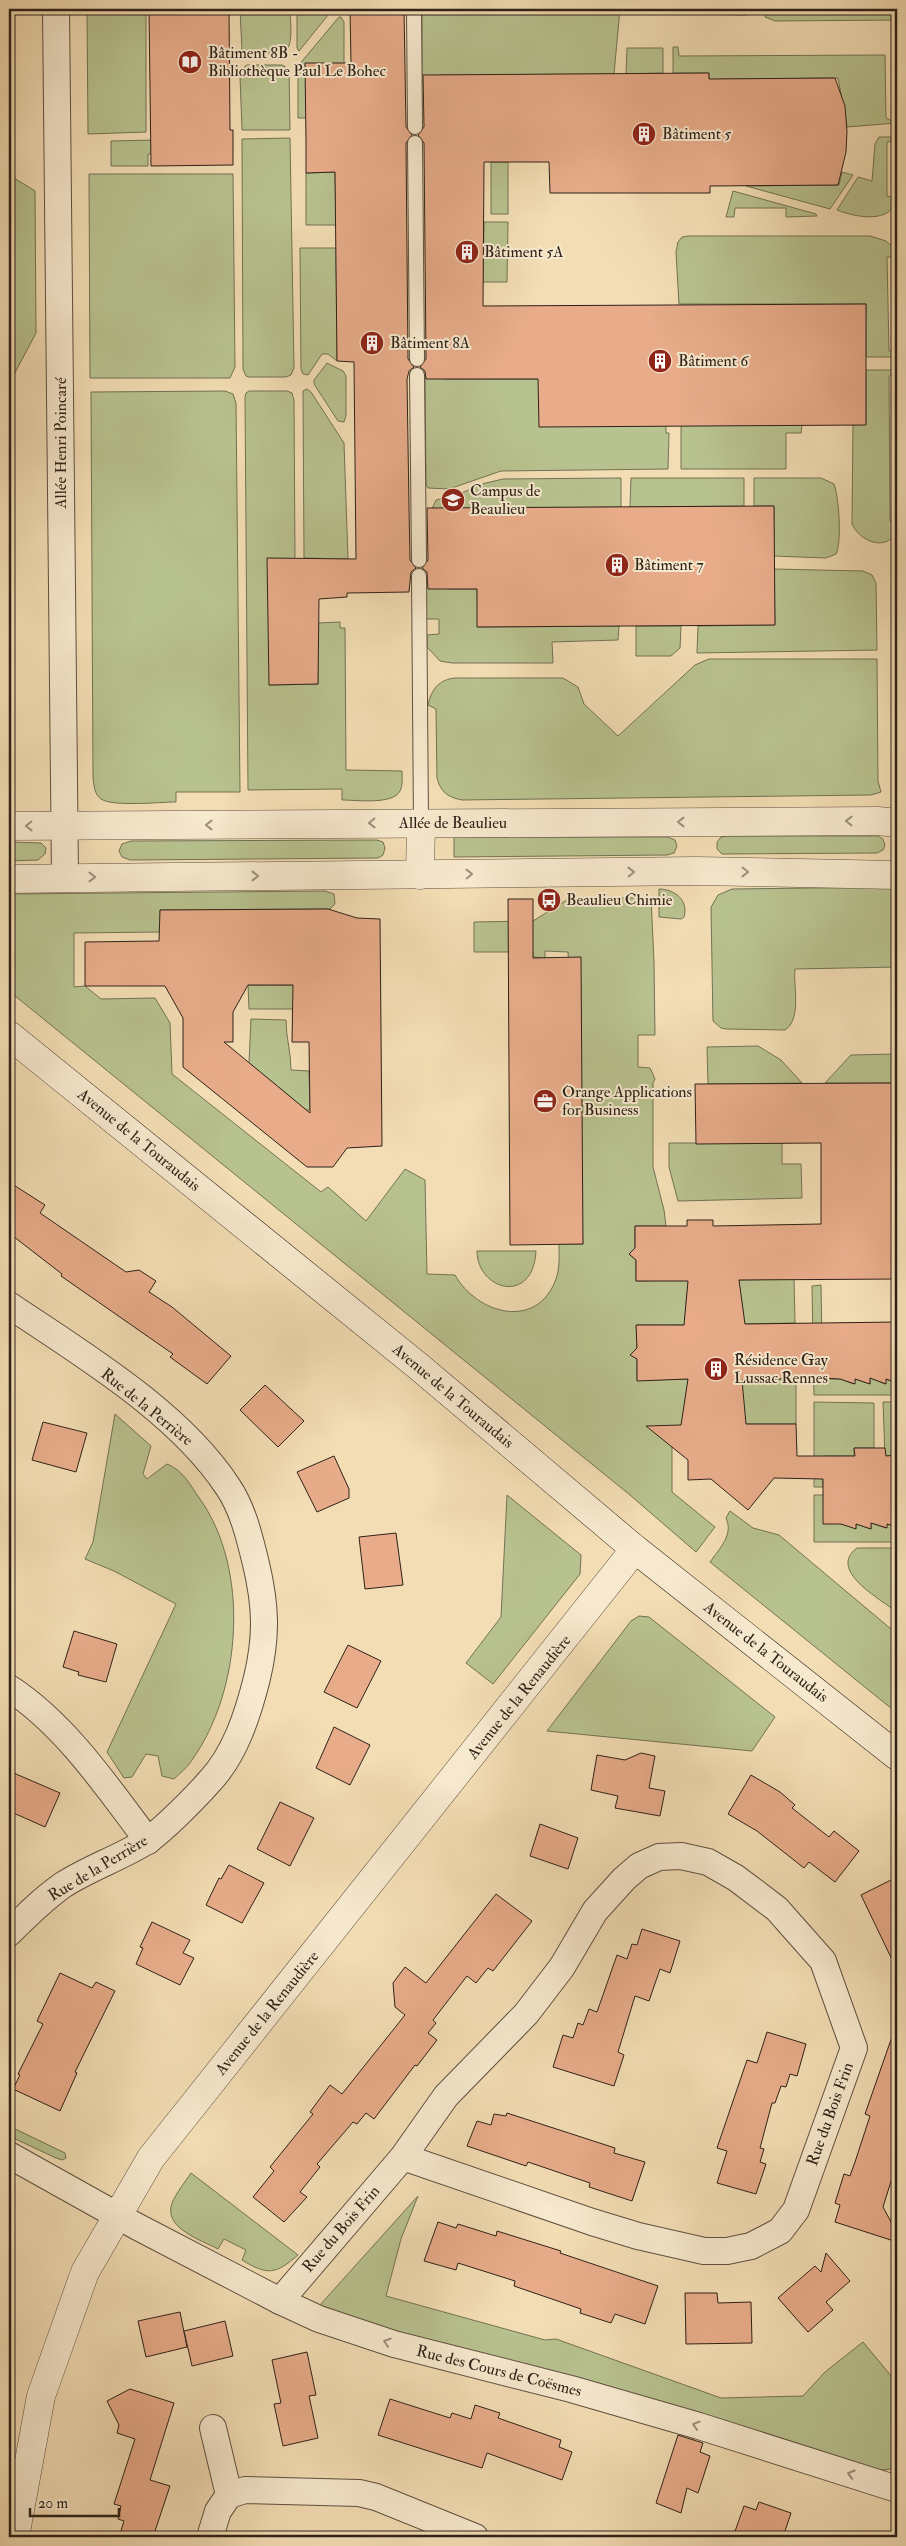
<svg xmlns="http://www.w3.org/2000/svg" width="906" height="2546" viewBox="0 0 906 2546" font-family="'IM FELL Double Pica',serif">
	<style>
		.green { fill: #b8c28f; stroke: #737254 }
		.building { fill: #e8ac8a; stroke: #2e2118; fill-rule: evenodd }
		.lines { fill: none; stroke-linecap: round; stroke-linejoin: round }
		.service-casing { stroke: #5f503f; stroke-width: 16 }
		.minor-casing { stroke: #5f503f; stroke-width: 28 }
		.tertiary-casing { stroke: #5f503f; stroke-width: 29 }
		.secondary-casing { stroke: #2e2118; stroke-width: 29 }
		.service { stroke: #f7e9ce; stroke-width: 14 }
		.minor { stroke: #f7e9ce; stroke-width: 26 }
		.tertiary { stroke: #f7e9ce; stroke-width: 28 }
		.secondary { stroke: #f7e9ce; stroke-width: 28 }
		.oneway { stroke: #9d8f7c }
		.labels { text-anchor: middle; dominant-baseline: central; stroke-width: 4; stroke-linejoin: round; paint-order: stroke }
		.poi-label { font-size: 16px; fill: #2e2118; stroke: #f7e9ce; text-anchor: start }
		.street-label { font-size: 16px; fill: #2e2118; stroke: #f7e9ce }
	</style>
	<rect width="100%" height="100%" fill="#f3ddb4"/>
	<filter id="stains"><feTurbulence type="fractalNoise" baseFrequency=".004" numOctaves="4"/><feColorMatrix values="0 0 0 0 .2 0 0 0 0 .09 0 0 0 0 .02 0 0 0 .5 -.17"/></filter>
	<radialGradient id="worn" r=".72"><stop offset=".6" stop-color="#630" stop-opacity="0"/><stop offset="1" stop-color="#630" stop-opacity=".3"/></radialGradient>
	<g class="green">
		<path d="M87 9H146V132L88 134Z"/>
		<path d="M240 9H290C290 22 295 48 282 54L242 51Z"/>
		<path d="M297 9H333L299 51 297 48Z"/>
		<path d="M599 9H620L614 74 440 75 432 88 422 84V16L424 12H591Z"/>
		<path d="M688 9H755L746 15 688 14Z"/>
		<path d="M766 9H897V20L775 21 765 17Z"/>
		<path d="M339 17H341L344 22V63L306 118H298V66Z"/>
		<path d="M673 47H678L679 56 885 55 886 118 896 123 847 127 838 78 719 79 710 126 709 73H673Z"/>
		<path d="M627 48H663V73L626 74Z"/>
		<path d="M247 65H282L289 69 290 130H242L240 76 242 69Z"/>
		<path d="M879 137H896V141L887 142V196L896 198C893 225 854 217 837 210L858 177 872 181 875 144Z"/>
		<path d="M290 138 294 368 291 375 286 377H249L246 376 243 369 242 139Z"/>
		<path d="M156 140 157 154H148V166H111V141Z"/>
		<rect x="491" y="162" width="17" height="52"/>
		<path d="M335 172 336 225H306V173Z"/>
		<path d="M842 172 853 175 830 209 746 186 839 185Z"/>
		<path d="M89 174H233L235 367 230 378H90Z"/>
		<path d="M9 175 35 191 36 333 9 384Z"/>
		<path d="M733 191 816 214 817 216 786 217V208H735L734 217H726Z"/>
		<path d="M484 222H508L507 282H483Z"/>
		<path d="M688 236H870L886 241 897 251V257H887L889 351H897V357H866V304H679L676 252 678 242 682 237Z"/>
		<path d="M300 248H336L337 361 328 354H322L308 375 303 374 301 369Z"/>
		<path d="M327 363 343 371 346 376V416L344 422 338 421 314 384V380Z"/>
		<path d="M866 370H897V375L889 376 890 521 897 522C897 552 863 547 852 524L853 425 866 424Z"/>
		<path d="M443 374 444 379H538L666 425V433H669L668 469 501 471 449 489 428 488 426 485 425 375Z"/>
		<path d="M307 389 311 392 344 443 348 559 304 558 303 391Z"/>
		<path d="M225 391 233 394 236 403 240 792H176V802C159 802 113 807 101 799 94 794 94 785 93 777L91 392Z"/>
		<path d="M249 391H287L292 393 294 400 295 558 270 685 318 684V623L340 622V628H345L346 770 402 771C402 777 403 785 400 791 393 805 356 800 342 800V789L248 790 245 397 246 393Z"/>
		<path d="M681 425H802L801 433H786V469H681Z"/>
		<path d="M621 478V507L432 509 436 500 457 495 482 484 503 479Z"/>
		<path d="M631 478H744V506L630 507Z"/>
		<path d="M754 478H821L834 484C839 497 842 542 836 554L826 558 774 556V506H754Z"/>
		<path d="M774 569 863 571 872 575 876 583 877 650 697 653 698 626 775 625Z"/>
		<path d="M426 576H447V589H477L478 627 619 626 618 640 552 642 553 663H452L440 661 427 647V635L439 634V619H426Z"/>
		<path d="M636 626H681L680 648 671 656H636Z"/>
		<path d="M709 659H877L878 781 881 792 871 795 462 800C448 797 441 793 437 778L436 709 428 705C431 690 439 679 456 678H563L578 687 584 704 618 736 695 665Z"/>
		<path d="M726 836H878L883 839 885 845 883 850 877 853 722 854 717 849V842L721 837Z"/>
		<path d="M454 837H668L675 840 677 846 674 853 667 855 454 857Z"/>
		<path d="M377 840 383 842 385 848 383 855 378 858 130 860 122 857 119 851 122 844 131 841Z"/>
		<path d="M9 842 41 843 46 848 45 854 38 860 9 861Z"/>
		<path d="M897 887V967L795 969C793 986 802 1019 785 1030L726 1029 721 1028 713 1021 711 907 718 895 732 889Z"/>
		<path d="M659 889C674 889 689 900 684 917L681 919 659 917Z"/>
		<path d="M325 891 334 894 335 904 330 909 160 910V932L74 933V987L85 986 101 999 155 998 170 1023 172 1074 321 1192 328 1187 366 1221 405 1169 425 1180 427 1274 455 1275C477 1314 537 1331 556 1279 560 1268 559 1255 559 1244H583L568 952 545 951V958L533 957V952H474V922L533 921 570 898H651L654 962 655 1035H638V1067L650 1068 655 1079 653 1083V1167L664 1210 666 1226H635V1248L629 1254 636 1260V1281L690 1280 686 1303 691 1325H637V1348L631 1355 637 1359V1380L692 1379 688 1416 672 1447V1492L715 1527 696 1552 630 1495 9 991V894Z"/>
		<path d="M248 985H309L308 1009H249Z"/>
		<path d="M251 1019 286 1020C286 1038 291 1052 291 1070L309 1071 310 1110H306L249 1063Z"/>
		<path d="M758 1046 781 1060 802 1083 708 1084 707 1047Z"/>
		<path d="M897 1054V1083H825L851 1055Z"/>
		<path d="M669 1143H782V1164H801L802 1198 678 1201 669 1167Z"/>
		<path d="M477 1251H536C533 1306 477 1290 477 1251Z"/>
		<path d="M794 1279 795 1323 737 1324 742 1303 736 1280Z"/>
		<path d="M821 1285 822 1342H813L812 1286Z"/>
		<path d="M822 1351V1379H840L854 1384 855 1379 870 1384V1378L885 1384 886 1379 897 1383V1395H814L813 1352Z"/>
		<path d="M796 1378V1424H737V1380Z"/>
		<path d="M814 1402 874 1403V1448H854V1456H823V1487H814Z"/>
		<path d="M883 1402H897V1455L885 1456Z"/>
		<path d="M115 1414 151 1446 143 1474 147 1479 167 1464C183 1470 190 1485 200 1499 250 1570 242 1690 192 1760 188 1767 180 1773 174 1779L162 1776 158 1756 146 1754 132 1777 124 1778 107 1752 176 1604 114 1571 85 1559 93 1542Z"/>
		<path d="M507 1495 581 1555 580 1574 493 1684 466 1663 501 1617Z"/>
		<path d="M814 1495H823L841 1524 856 1528V1524L871 1529V1523L886 1528 887 1524 897 1527V1542H814Z"/>
		<path d="M730 1511 753 1528 779 1535 897 1634V1713L710 1562C719 1549 734 1535 726 1518Z"/>
		<path d="M857 1548H897V1612C880 1599 827 1570 857 1548Z"/>
		<path d="M639 1616 649 1617 775 1717 752 1751 547 1731 631 1621Z"/>
		<path d="M9 2126 65 2153 66 2158 62 2160 56 2158 9 2136Z"/>
		<path d="M191 2173 298 2255C276 2274 268 2276 242 2260L246 2250 224 2239 218 2249C201 2240 163 2228 172 2203 176 2193 185 2182 191 2173Z"/>
		<path d="M418 2196 401 2239 386 2296 545 2340 556 2339 721 2398 803 2396 825 2372 863 2342 897 2383V2439L891 2469 873 2471 462 2356 320 2305Z"/>
	</g>
	<g class="building">
		<path d="M149 9H229L230 130H233V165L151 166Z"/>
		<path d="M350 9H404L406 127 412 135 406 143 408 359 414 367 409 371 407 379 409 508 410 560 416 568 411 572 409 592 347 593V597L319 599 318 684 269 685 267 558 356 559 354 362 337 361 335 172 306 173V141L305 63H351Z"/>
		<path d="M709 73V79L835 78 845 106 847 132 846 152 838 185 710 186V193H550L549 162H484L483 306 866 304V425L539 427 538 379H426L425 371 420 367 426 359 424 143 418 135 424 127 423 75Z"/>
		<path d="M774 506 775 625 477 627V589H428L427 572 422 568 428 560 427 508Z"/>
		<path d="M508 899H533V958L581 957 583 1244 510 1245Z"/>
		<path d="M328 909 357 918 380 919 382 1146 347 1148 333 1167H307L183 1067V1018L165 986H85V942L159 941 160 910ZM248 985H293L292 1042H309L310 1113 224 1042H233V1012Z"/>
		<path d="M897 1083V1279L739 1280 745 1324 897 1322V1383L886 1379V1384L870 1378V1384L855 1379V1384L840 1379 822 1378 742 1380 746 1424H796L797 1456H855L854 1448H885L886 1456 897 1455V1527L887 1524V1528L871 1523V1529L856 1524V1529L841 1524H823V1479L774 1478 748 1510 711 1479 688 1480V1460L646 1426 681 1425 688 1379 637 1381V1359L630 1355 637 1348 636 1325H684L688 1281H636V1260L629 1254 635 1248V1226H687V1220H713V1226L821 1224V1143L696 1144 695 1084Z"/>
		<path d="M9 1182 45 1205 40 1213 126 1272 139 1270 156 1281 149 1292 172 1307 231 1356 207 1384 170 1357 173 1354 61 1276 62 1274 9 1233Z"/>
		<path d="M265 1385 304 1421 278 1447 240 1410Z"/>
		<path d="M43 1422 87 1433 76 1472 32 1460Z"/>
		<path d="M334 1456 349 1489V1498L317 1512 297 1472Z"/>
		<path d="M396 1533 403 1585 365 1589 359 1537Z"/>
		<path d="M74 1631 117 1644 106 1682 78 1675 79 1672 63 1667Z"/>
		<path d="M348 1645 381 1661 357 1708 324 1692Z"/>
		<path d="M334 1727 370 1745 350 1785 316 1768Z"/>
		<path d="M641 1753 655 1756 649 1788 665 1791 660 1816 615 1808 618 1796 591 1790 597 1755 625 1760Z"/>
		<path d="M9 1771 60 1793 45 1827 9 1811Z"/>
		<path d="M751 1775 780 1792 795 1805 792 1808 829 1837 834 1831 859 1851 835 1882 809 1862 804 1868 757 1831 728 1814Z"/>
		<path d="M280 1802 314 1818 290 1866 257 1849Z"/>
		<path d="M540 1824 578 1838 568 1869 530 1856Z"/>
		<path d="M229 1865 264 1883 242 1923 206 1905 219 1878 221 1879Z"/>
		<path d="M897 1877V1970L861 1895Z"/>
		<path d="M496 1894 532 1921 493 1971 488 1968 476 1983 467 1976 433 2020 436 2023 428 2033 437 2040 417 2066 415 2065 374 2119 366 2113 357 2124 353 2122 317 2164 320 2167 300 2192 307 2197 284 2222 253 2197 274 2171 270 2167 313 2114 310 2112 330 2085 342 2094 405 2015 395 2007 393 1983 405 1967 426 1983Z"/>
		<path d="M152 1922 190 1940 183 1953 194 1958 180 1985 136 1964 143 1948 140 1947Z"/>
		<path d="M642 1929 680 1941 670 1973 660 1969 649 2001 635 1996 618 2052 624 2055 614 2086 553 2067 563 2035 573 2038 578 2023 583 2025 589 2009 597 2012 617 1955 627 1959 632 1944 637 1945Z"/>
		<path d="M60 1973 92 1988 96 1982 115 1991 75 2072 77 2073 60 2111 13 2089 20 2075 18 2074 43 2024 37 2021Z"/>
		<path d="M894 2031 897 2032V2162L883 2207 897 2233V2242L835 2222 840 2205 835 2203 844 2174 850 2176 856 2159 870 2116 865 2114Z"/>
		<path d="M767 2032 806 2044 797 2076 790 2074 786 2087 781 2086 775 2103H772L760 2148 764 2149 760 2162 766 2164 756 2194 717 2183 727 2151 717 2148 747 2060 757 2063Z"/>
		<path d="M507 2113 615 2148 614 2153 645 2162 632 2201 589 2187 590 2183 528 2162 526 2166 467 2146 477 2121 491 2125 494 2114 506 2116Z"/>
		<path d="M438 2222 456 2228 458 2224 496 2236 497 2231 561 2251 560 2253 658 2286 645 2324 615 2314 611 2323 580 2313 581 2309 514 2286 515 2281 458 2263 456 2270 424 2261Z"/>
		<path d="M826 2253 850 2281 826 2302 833 2310 808 2332 778 2298 815 2266 821 2272Z"/>
		<path d="M685 2293H717L718 2303 751 2302 752 2343 686 2344Z"/>
		<path d="M180 2312 187 2347 146 2357 138 2321Z"/>
		<path d="M225 2321 233 2356 192 2366 184 2331Z"/>
		<path d="M307 2352 316 2395 309 2396 318 2438 283 2446 274 2404 281 2403 272 2360Z"/>
		<path d="M130 2389 174 2403 150 2480 170 2486 153 2537H119L124 2521 118 2519 121 2506 114 2504 135 2439 117 2433 119 2425 107 2401Z"/>
		<path d="M390 2399 450 2418 452 2413 471 2419 475 2405 500 2413 498 2418 561 2440 559 2447 572 2452 562 2480 487 2453 482 2468 378 2435Z"/>
		<path d="M678 2435 703 2443 700 2452 710 2456 698 2493 687 2488 681 2513 656 2503Z"/>
		<path d="M759 2502 791 2513 783 2537H733L744 2506 756 2510Z"/>
	</g>
	<g class="lines">
		<g class="service-casing">
			<g id="service">
				<path d="M414 9 415 127"/>
				<path d="M415 143 417 359"/>
				<path d="M417 375 419 560"/>
				<path d="M419 576 421 823"/>
			</g>
		</g>
		<g class="minor-casing">
			<g id="minor">
				<path d="M56 9 65 877"/>
				<path d="M9 1305C83 1355 179 1412 228 1487 243 1509 250 1539 256 1564 266 1606 267 1636 257 1678 248 1714 235 1755 209 1782 195 1798 163 1830 147 1841 120 1858 89 1868 63 1885 43 1899 26 1916 9 1933"/>
				<path d="M9 1688C65 1724 108 1788 148 1841"/>
				<path d="M9 2155 136 2226 280 2301 319 2319 394 2344 571 2389 699 2426 897 2489"/>
				<path d="M280 2301 403 2157 446 2096 526 2014 562 1967 595 1911 624 1879 639 1866 659 1857 681 1856 708 1862 736 1878 777 1909 823 1961 854 2048 796 2210 780 2231 751 2246 727 2251H704L638 2236 592 2222 403 2157"/>
				<path d="M213 2428 229 2495"/>
				<path d="M210 2537 218 2511 229 2495 245 2490 359 2493 376 2497 475 2537"/>
			</g>
		</g>
		<g class="tertiary-casing">
			<g id="tertiary">
				<path d="M9 826 878 821 897 823"/>
				<path d="M420 875 421 823"/>
				<path d="M9 879 696 871 897 875"/>
				<path d="M15 2537 41 2396 85 2272 151 2158 635 1549"/>
			</g>
		</g>
		<g class="secondary-casing">
			<path id="secondary" d="M9 1035 418 1366 635 1549 897 1756"/>
		</g>
		<use href="#service" class="service"/>
		<use href="#minor" class="minor"/>
		<use href="#tertiary" class="tertiary"/>
		<use href="#secondary" class="secondary"/>
	</g>
	<defs><path id="oneway-chevron" d="M-2-3.5L2.5 0L-2 3.5" fill="none" stroke-width="1.6" stroke-linecap="round" stroke-linejoin="round" transform="scale(1.25)"/></defs>
	<g class="oneway">
		<use href="#oneway-chevron" transform="translate(849 821) rotate(180)"/>
		<use href="#oneway-chevron" transform="translate(681 822) rotate(180)"/>
		<use href="#oneway-chevron" transform="translate(372 823) rotate(179)"/>
		<use href="#oneway-chevron" transform="translate(209 825) rotate(180)"/>
		<use href="#oneway-chevron" transform="translate(29 826) rotate(179)"/>
		<use href="#oneway-chevron" transform="translate(631 872) rotate(-1)"/>
		<use href="#oneway-chevron" transform="translate(745 872) rotate(1)"/>
		<use href="#oneway-chevron" transform="translate(469 874) rotate(-1)"/>
		<use href="#oneway-chevron" transform="translate(255 876)"/>
		<use href="#oneway-chevron" transform="translate(92 877)"/>
		<use href="#oneway-chevron" transform="translate(387 2342) rotate(-162)"/>
		<use href="#oneway-chevron" transform="translate(696 2425) rotate(-163)"/>
		<use href="#oneway-chevron" transform="translate(851 2474) rotate(-163)"/>
	</g>
	<defs>
		<g id="library-disc" transform="scale(1.25)"><circle r="9.5" fill="#8f2418" stroke="#f7e9ce"/><path d="M-6-4Q-3-5.5-.7-3.5V5Q-3 3-6 4ZM6-4Q3-5.5 .7-3.5V5Q3 3 6 4Z" fill="#fff"/></g>
		<g id="building-disc" transform="scale(1.25)"><circle r="9.5" fill="#8f2418" stroke="#f7e9ce"/><path d="M-4-6H4V6H1V3H-1V6H-4ZM-2.5-4.3h1.7v1.8h-1.7ZM.8-4.3h1.7v1.8H.8ZM-2.5-1h1.7V.8h-1.7ZM.8-1h1.7V.8H.8Z" fill="#fff"/></g>
		<g id="university-disc" transform="scale(1.25)"><circle r="9.5" fill="#8f2418" stroke="#f7e9ce"/><path d="M0-5L7-2L0 1L-7-2ZM-4 1L0 2.5L4 1V4Q0 6-4 4Z" fill="#fff"/></g>
		<g id="bus-disc" transform="scale(1.25)"><circle r="9.5" fill="#8f2418" stroke="#f7e9ce"/><path d="M-5-6H5V4H4V6H2V4H-2V6H-4V4H-5ZM-3.5-4V0h7V-4ZM-3.5 1.2v1.5H-2V1.2ZM2 1.2v1.5H3.5V1.2Z" fill="#fff"/></g>
		<g id="office-disc" transform="scale(1.25)"><circle r="9.5" fill="#8f2418" stroke="#f7e9ce"/><path d="M-6-3h4V-5.5h4V-3h4V5H-6ZM-1-4.5V-3h2v-1.5ZM-6 0V1H6V0Z" fill="#fff"/></g>
	</defs>
	<g fill-rule="evenodd">
		<use href="#library-disc" x="190" y="62"/>
		<use href="#building-disc" x="644" y="134"/>
		<use href="#building-disc" x="467" y="252"/>
		<use href="#building-disc" x="372" y="343"/>
		<use href="#building-disc" x="660" y="361"/>
		<use href="#university-disc" x="453" y="500"/>
		<use href="#building-disc" x="617" y="565"/>
		<use href="#bus-disc" x="549" y="900"/>
		<use href="#office-disc" x="545" y="1101"/>
		<use href="#building-disc" x="716" y="1369"/>
	</g>
	<g class="labels">
		<g class="poi-label">
			<text x="208" y="53">Bâtiment 8B -<tspan x="208" dy="18">Bibliothèque Paul Le Bohec</tspan></text>
			<text x="662" y="134">Bâtiment 5</text>
			<text x="484" y="252">Bâtiment 5A</text>
			<text x="390" y="343">Bâtiment 8A</text>
			<text x="678" y="361">Bâtiment 6</text>
			<text x="470" y="491">Campus de<tspan x="470" dy="18">Beaulieu</tspan></text>
			<text x="634" y="565">Bâtiment 7</text>
			<text x="566" y="900">Beaulieu Chimie</text>
			<text x="562" y="1092">Orange Applications<tspan x="562" dy="18">for Business</tspan></text>
			<text x="734" y="1360">Résidence Gay<tspan x="734" dy="18">Lussac Rennes</tspan></text>
		</g>
		<g class="street-label">
			<text transform="translate(61 443) rotate(-90)">Allée Henri Poincaré</text>
			<text x="453" y="823">Allée de Beaulieu</text>
			<text transform="translate(139 1140) rotate(39)">Avenue de la Touraudais</text>
			<text transform="translate(453 1396) rotate(40)">Avenue de la Touraudais</text>
			<text transform="translate(147 1407) rotate(39)">Rue de la Perrière</text>
			<text transform="translate(766 1652) rotate(38)">Avenue de la Touraudais</text>
			<text transform="translate(519 1697) rotate(-51)">Avenue de la Renaudière</text>
			<text transform="translate(98 1868) rotate(-31)">Rue de la Perrière</text>
			<text transform="translate(267 2013) rotate(-51)">Avenue de la Renaudière</text>
			<text transform="translate(830 2114) rotate(-70)">Rue du Bois Frin</text>
			<text transform="translate(341 2229) rotate(-49)">Rue du Bois Frin</text>
			<text transform="translate(499 2371) rotate(14)">Rue des Cours de Coësmes</text>
		</g>
	</g>
	<rect width="906" height="2546" fill="none" stroke="#f3ddb4" stroke-width="30"/>
	<rect x="10" y="10" width="886" height="2526" fill="none" stroke="#2e2118" stroke-width="2.5"/>
	<rect x="15" y="15" width="876" height="2516" fill="none" stroke="#2e2118"/>
	<path d="M30 2508v8h89v-8" fill="none" stroke="#2e2118" stroke-width="2.5"/>
	<text x="38" y="2508" font-size="15" fill="#2e2118" stroke="#f7e9ce" stroke-width="4" paint-order="stroke">20 m</text>
	<rect width="100%" height="100%" filter="url(#stains)"/>
	<rect width="100%" height="100%" fill="url(#worn)"/>
</svg>
